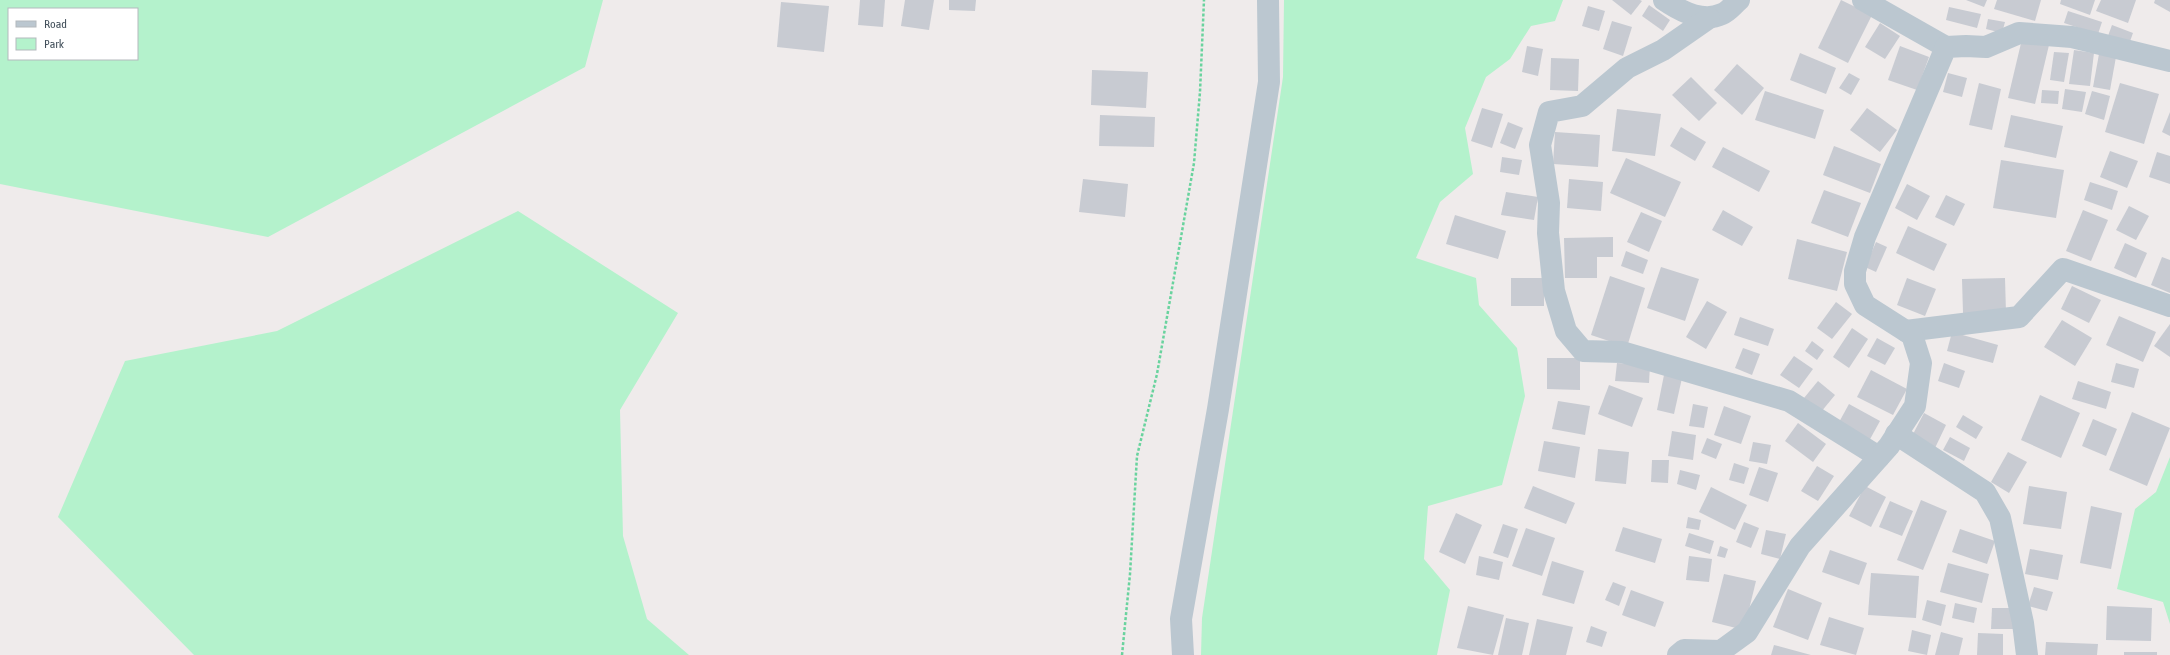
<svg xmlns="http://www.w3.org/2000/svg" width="2170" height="655" viewBox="0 0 2170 655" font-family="'Asap Condensed',sans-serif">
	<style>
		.green { fill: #b4f2cc; fill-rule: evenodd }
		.building { fill: #c8cbd2 }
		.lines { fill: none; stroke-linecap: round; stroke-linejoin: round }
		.path { stroke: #69d39e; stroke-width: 2.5; stroke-dasharray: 3 2; stroke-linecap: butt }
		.minor { stroke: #bbc7d0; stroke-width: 22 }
	</style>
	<rect width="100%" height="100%" fill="#efebeb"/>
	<g class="green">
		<path d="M0 0H603L585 67 268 237 0 184ZM9 9H137V59H9Z"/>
		<path d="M1284 0H1563L1555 21 1531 26 1510 59 1486 77 1465 128 1473 174 1440 202 1416 258 1476 278 1479 305 1517 348 1525 396 1502 485 1428 506 1424 559 1450 590 1437 655H1201L1202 618 1283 77Z"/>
		<path d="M518 211 678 313 620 410 623 536 647 619 689 655H194L58 517 125 361 277 331Z"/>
		<path d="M2170 457V624L2163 602 2117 589 2135 509 2156 492Z"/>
	</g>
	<g class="building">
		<path d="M860 0H885L883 27 858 25Z"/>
		<path d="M905 0H934L929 30 901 26Z"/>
		<path d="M949 0H976L975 11 949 10Z"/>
		<path d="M1612 0H1640L1642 1 1631 15Z"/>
		<path d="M1841 0 1872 15 1848 63 1818 48Z"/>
		<path d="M1966 0H1987L1984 7Z"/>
		<path d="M1997 0H2041L2035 21 1994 9Z"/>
		<path d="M2061 0H2095L2090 15 2060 4Z"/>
		<path d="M2101 0H2136L2128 23 2096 11Z"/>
		<path d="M2155 0H2170V12L2154 3Z"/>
		<path d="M781 2 829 6 824 52 777 47Z"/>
		<path d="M1649 5 1670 20 1663 31 1642 16Z"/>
		<path d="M1588 6 1605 11 1599 31 1582 26Z"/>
		<path d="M1949 7 1981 14 1977 28 1946 20Z"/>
		<path d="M2068 11 2102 22 2098 34 2064 23Z"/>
		<path d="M1988 19 2005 22 2002 33 1986 29Z"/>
		<path d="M1612 21 1632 27 1623 56 1603 49Z"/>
		<path d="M1880 23 1900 36 1885 59 1865 47Z"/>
		<path d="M2112 25 2133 33 2129 44 2108 36Z"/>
		<path d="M2022 39 2049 45 2035 104 2008 98Z"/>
		<path d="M1527 46 1543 49 1538 76 1522 72Z"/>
		<path d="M1900 46 1929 57 1917 90 1888 80Z"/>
		<path d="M2074 50 2094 53 2090 86 2069 84Z"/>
		<path d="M2054 52 2069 53 2064 82 2050 80Z"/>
		<path d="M1800 53 1836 68 1826 94 1790 80Z"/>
		<path d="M2099 54 2116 57 2110 90 2093 87Z"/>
		<path d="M1551 58 1579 59 1578 91 1550 90Z"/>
		<path d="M1737 64 1764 88 1742 115 1714 90Z"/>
		<path d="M1092 70 1148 72 1146 108 1091 105Z"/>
		<path d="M1849 73 1860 79 1851 95 1839 88Z"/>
		<path d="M1948 73 1967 78 1962 97 1943 92Z"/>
		<path d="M1691 77 1717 103 1699 121 1672 95Z"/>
		<path d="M1979 83 2001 89 1992 130 1969 125Z"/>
		<path d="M2120 83 2159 94 2144 144 2105 132Z"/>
		<path d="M2065 89 2086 92 2082 112 2062 109Z"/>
		<path d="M2042 90 2059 91 2058 104 2041 103Z"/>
		<path d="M1765 91 1824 110 1815 139 1755 120Z"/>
		<path d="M2092 91 2110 96 2104 120 2085 114Z"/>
		<path d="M1482 108 1503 114 1492 148 1471 141Z"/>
		<path d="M1867 108 1897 130 1880 152 1850 130Z"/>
		<path d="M1617 109 1661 114 1655 156 1612 151Z"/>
		<path d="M2170 112V136L2162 132Z"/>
		<path d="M1100 115 1155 117 1154 147 1099 146Z"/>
		<path d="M2011 115 2063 126 2056 158 2004 147Z"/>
		<path d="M1508 122 1523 128 1515 149 1500 143Z"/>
		<path d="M1681 127 1706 142 1695 161 1670 146Z"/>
		<path d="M1555 132 1600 135 1598 167 1553 164Z"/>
		<path d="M1834 146 1881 164 1870 193 1823 175Z"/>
		<path d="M1723 147 1770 171 1759 192 1712 167Z"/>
		<path d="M2110 151 2138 161 2127 188 2100 177Z"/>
		<path d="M2157 152 2170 156V184L2149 177Z"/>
		<path d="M1502 157 1522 160 1519 175 1500 172Z"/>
		<path d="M1626 158 1681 182 1665 217 1610 193Z"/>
		<path d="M2001 160 2064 170 2056 218 1993 208Z"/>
		<path d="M1083 179 1128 184 1125 217 1079 212Z"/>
		<path d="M1569 179 1603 182 1601 211 1567 208Z"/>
		<path d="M2090 182 2118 191 2112 210 2084 200Z"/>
		<path d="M1907 184 1930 196 1917 220 1895 208Z"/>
		<path d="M1824 190 1861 203 1848 237 1811 223Z"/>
		<path d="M1506 192 1538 197 1534 220 1501 215Z"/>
		<path d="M1946 195 1965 204 1954 226 1935 217Z"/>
		<path d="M2129 206 2149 216 2136 240 2116 230Z"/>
		<path d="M1723 210 1753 227 1742 246 1712 230Z"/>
		<path d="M2083 210 2108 220 2091 261 2066 251Z"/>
		<path d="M1641 212 1662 221 1649 252 1627 242Z"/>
		<path d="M1455 215 1506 231 1498 259 1446 244Z"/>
		<path d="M1908 226 1947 244 1934 271 1896 253Z"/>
		<path d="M1613 237V257H1597V278H1565L1564 238Z"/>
		<path d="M1797 239 1847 252 1837 291 1788 279Z"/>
		<path d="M1876 242 1887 247 1876 272 1865 267Z"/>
		<path d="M2125 243 2147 253 2136 278 2114 268Z"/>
		<path d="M1626 251 1648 260 1643 274 1621 266Z"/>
		<path d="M2162 257 2170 260V293L2151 285Z"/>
		<path d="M1661 267 1699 279 1685 321 1647 308Z"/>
		<path d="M1610 276 1645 288 1627 347 1591 335Z"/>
		<rect x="1511" y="278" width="33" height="28"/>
		<path d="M1907 278 1936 289 1925 316 1897 305Z"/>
		<path d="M2005 278 2006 313H1963L1962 279Z"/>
		<path d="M2072 286 2101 300 2089 323 2061 309Z"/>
		<path d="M1707 301 1727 312 1706 349 1686 337Z"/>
		<path d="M1836 302 1852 314 1832 339 1817 328Z"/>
		<path d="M2119 316 2156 332 2143 362 2106 345Z"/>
		<path d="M1740 317 1774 329 1768 346 1734 335Z"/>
		<path d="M2062 320 2092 338 2075 366 2044 347Z"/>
		<path d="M2170 324V357L2154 346Z"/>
		<path d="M1852 328 1868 339 1849 368 1833 357Z"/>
		<path d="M1952 332 1998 345 1993 363 1947 351Z"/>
		<path d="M1877 338 1895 348 1885 365 1867 356Z"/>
		<path d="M1812 341 1824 350 1817 360 1805 351Z"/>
		<path d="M1743 348 1760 354 1752 375 1735 368Z"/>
		<path d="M1794 356 1813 369 1799 388 1780 375Z"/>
		<path d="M1547 358H1580V390L1547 389Z"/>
		<path d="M1617 363 1650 365 1649 383 1615 381Z"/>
		<path d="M1944 363 1965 371 1959 388 1938 381Z"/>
		<path d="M2116 363 2139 369 2134 388 2111 382Z"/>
		<path d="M1871 370 1907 389 1893 415 1857 397Z"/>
		<path d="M1664 375 1682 378 1674 414 1657 410Z"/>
		<path d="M1818 381 1835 395 1821 412 1804 398Z"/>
		<path d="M2078 381 2111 392 2106 409 2072 399Z"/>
		<path d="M1609 385 1643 398 1632 427 1598 414Z"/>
		<path d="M2040 395 2080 413 2061 458 2021 440Z"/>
		<path d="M1558 401 1590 406 1585 435 1552 429Z"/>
		<path d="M1693 404 1708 407 1704 428 1689 426Z"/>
		<path d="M1849 404 1880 421 1869 441 1838 424Z"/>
		<path d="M1724 406 1751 416 1741 444 1714 435Z"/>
		<path d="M2132 412 2170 428 2147 486 2109 470Z"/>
		<path d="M1924 413 1946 425 1935 448 1912 436Z"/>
		<path d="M1963 415 1983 427 1976 439 1956 427Z"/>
		<path d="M2093 419 2117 429 2106 456 2082 446Z"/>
		<path d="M1798 423 1826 444 1813 462 1785 441Z"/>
		<path d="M1672 431 1696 435 1693 460 1668 456Z"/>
		<path d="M1950 437 1970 448 1964 461 1943 450Z"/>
		<path d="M1707 438 1722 444 1716 459 1701 453Z"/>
		<path d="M1544 441 1580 447 1575 478 1538 471Z"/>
		<path d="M1753 442 1771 445 1767 464 1749 461Z"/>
		<path d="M1598 449 1629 452 1626 484 1595 481Z"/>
		<path d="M2008 452 2027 462 2009 493 1991 482Z"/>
		<path d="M1652 460H1669L1668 483 1651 482Z"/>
		<path d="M1734 463 1749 468 1744 484 1729 480Z"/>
		<path d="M1817 466 1834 476 1818 501 1801 491Z"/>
		<path d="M1759 467 1778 473 1768 502 1749 495Z"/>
		<path d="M1680 470 1700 475 1696 490 1677 484Z"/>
		<path d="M1533 486 1575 503 1566 524 1524 508Z"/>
		<path d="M1865 486 1886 497 1871 527 1849 516Z"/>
		<path d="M2029 486 2067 492 2061 529 2023 524Z"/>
		<path d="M1711 487 1747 505 1735 530 1699 512Z"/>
		<path d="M1921 500 1947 511 1923 570 1897 560Z"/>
		<path d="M1890 501 1913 511 1902 536 1879 527Z"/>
		<path d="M2091 506 2122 513 2111 569 2080 563Z"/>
		<path d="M1456 513 1482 525 1465 564 1439 552Z"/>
		<path d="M1688 517 1701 520 1699 530 1686 528Z"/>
		<path d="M1744 522 1759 528 1751 548 1736 542Z"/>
		<path d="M1503 524 1518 529 1508 558 1493 553Z"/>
		<path d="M1623 527 1662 539 1655 563 1615 551Z"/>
		<path d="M1526 528 1555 538 1542 576 1512 566Z"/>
		<path d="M1960 529 1995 541 1987 564 1952 552Z"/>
		<path d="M1766 530 1786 534 1780 559 1761 554Z"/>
		<path d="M1689 533 1714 541 1710 554 1685 546Z"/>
		<path d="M1720 546 1728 549 1725 558 1717 556Z"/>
		<path d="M2030 549 2063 555 2058 580 2025 574Z"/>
		<path d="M1830 550 1867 563 1859 585 1822 572Z"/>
		<path d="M1479 556 1503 562 1499 580 1476 575Z"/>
		<path d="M1689 556 1712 559 1709 582 1686 580Z"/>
		<path d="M1552 561 1584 571 1574 604 1542 595Z"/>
		<path d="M1948 563 1989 574 1982 603 1940 592Z"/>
		<path d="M1871 573 1919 576 1916 618 1868 615Z"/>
		<path d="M1724 574 1756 581 1744 630 1712 622Z"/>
		<path d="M1613 582 1626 587 1619 606 1605 600Z"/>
		<path d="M2034 587 2053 592 2047 611 2028 606Z"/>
		<path d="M1788 589 1822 603 1808 640 1773 627Z"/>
		<path d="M1631 590 1664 602 1655 627 1622 615Z"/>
		<path d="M1927 600 1946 605 1941 626 1922 620Z"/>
		<path d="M1955 603 1977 608 1974 623 1952 618Z"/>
		<path d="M1468 606 1504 615 1493 655 1457 648Z"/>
		<path d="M2107 606 2152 608 2151 641 2106 640Z"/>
		<path d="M1992 608H2014V629H1991Z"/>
		<path d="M1829 617 1864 628 1856 655 1820 645Z"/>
		<path d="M1506 618 1529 623 1522 655H1498Z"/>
		<path d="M1537 619 1573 627 1566 655H1529Z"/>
		<path d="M1591 626 1607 632 1602 647 1586 642Z"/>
		<path d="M1912 630 1931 635 1927 655 1908 651Z"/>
		<path d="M1941 632 1963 638 1959 655H1935Z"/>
		<path d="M1978 633 2003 634V655H1977Z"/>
		<path d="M2046 642 2098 644 2097 655H2045Z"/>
		<path d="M1774 645 1811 655H1771Z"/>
		<rect x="2124" y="652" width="33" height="3"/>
	</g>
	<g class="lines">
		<path class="path" d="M1122 655 1130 574 1137 456 1157 374 1194 163 1200 92 1204 0"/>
		<g class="minor">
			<path d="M1664 0C1680 11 1703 23 1722 14 1728 12 1734 4 1739 0"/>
			<path d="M1863 0 1946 47"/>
			<path d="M1709 18 1663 50 1627 68 1582 106 1549 112 1540 145 1549 203 1548 233 1554 291 1566 331 1583 351 1622 352 1789 401 1879 457"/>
			<path d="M1906 331 2019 317 2063 269 2170 306"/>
			<path d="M1896 434 1985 492 2000 518 2023 623 2027 655"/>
			<path d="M1183 655 1181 619 1218 409 1269 82 1268 0"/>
			<path d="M1678 655 1684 650 1721 651 1747 632 1800 546 1889 446 1915 406 1921 363 1912 335 1865 305 1855 284V271L1865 237 1946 47 1966 46 1986 47 2019 33 2072 37 2170 61"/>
		</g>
	</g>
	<rect x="8" y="8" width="130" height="52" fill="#ffffff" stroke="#b4b9bd"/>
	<rect x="16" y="21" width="20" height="6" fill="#bbc7d0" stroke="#b4b9bd"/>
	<text x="44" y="28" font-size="12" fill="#43505b">Road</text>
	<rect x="16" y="38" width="20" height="12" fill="#b4f2cc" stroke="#b4b9bd"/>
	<text x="44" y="48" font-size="12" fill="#43505b">Park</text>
</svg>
